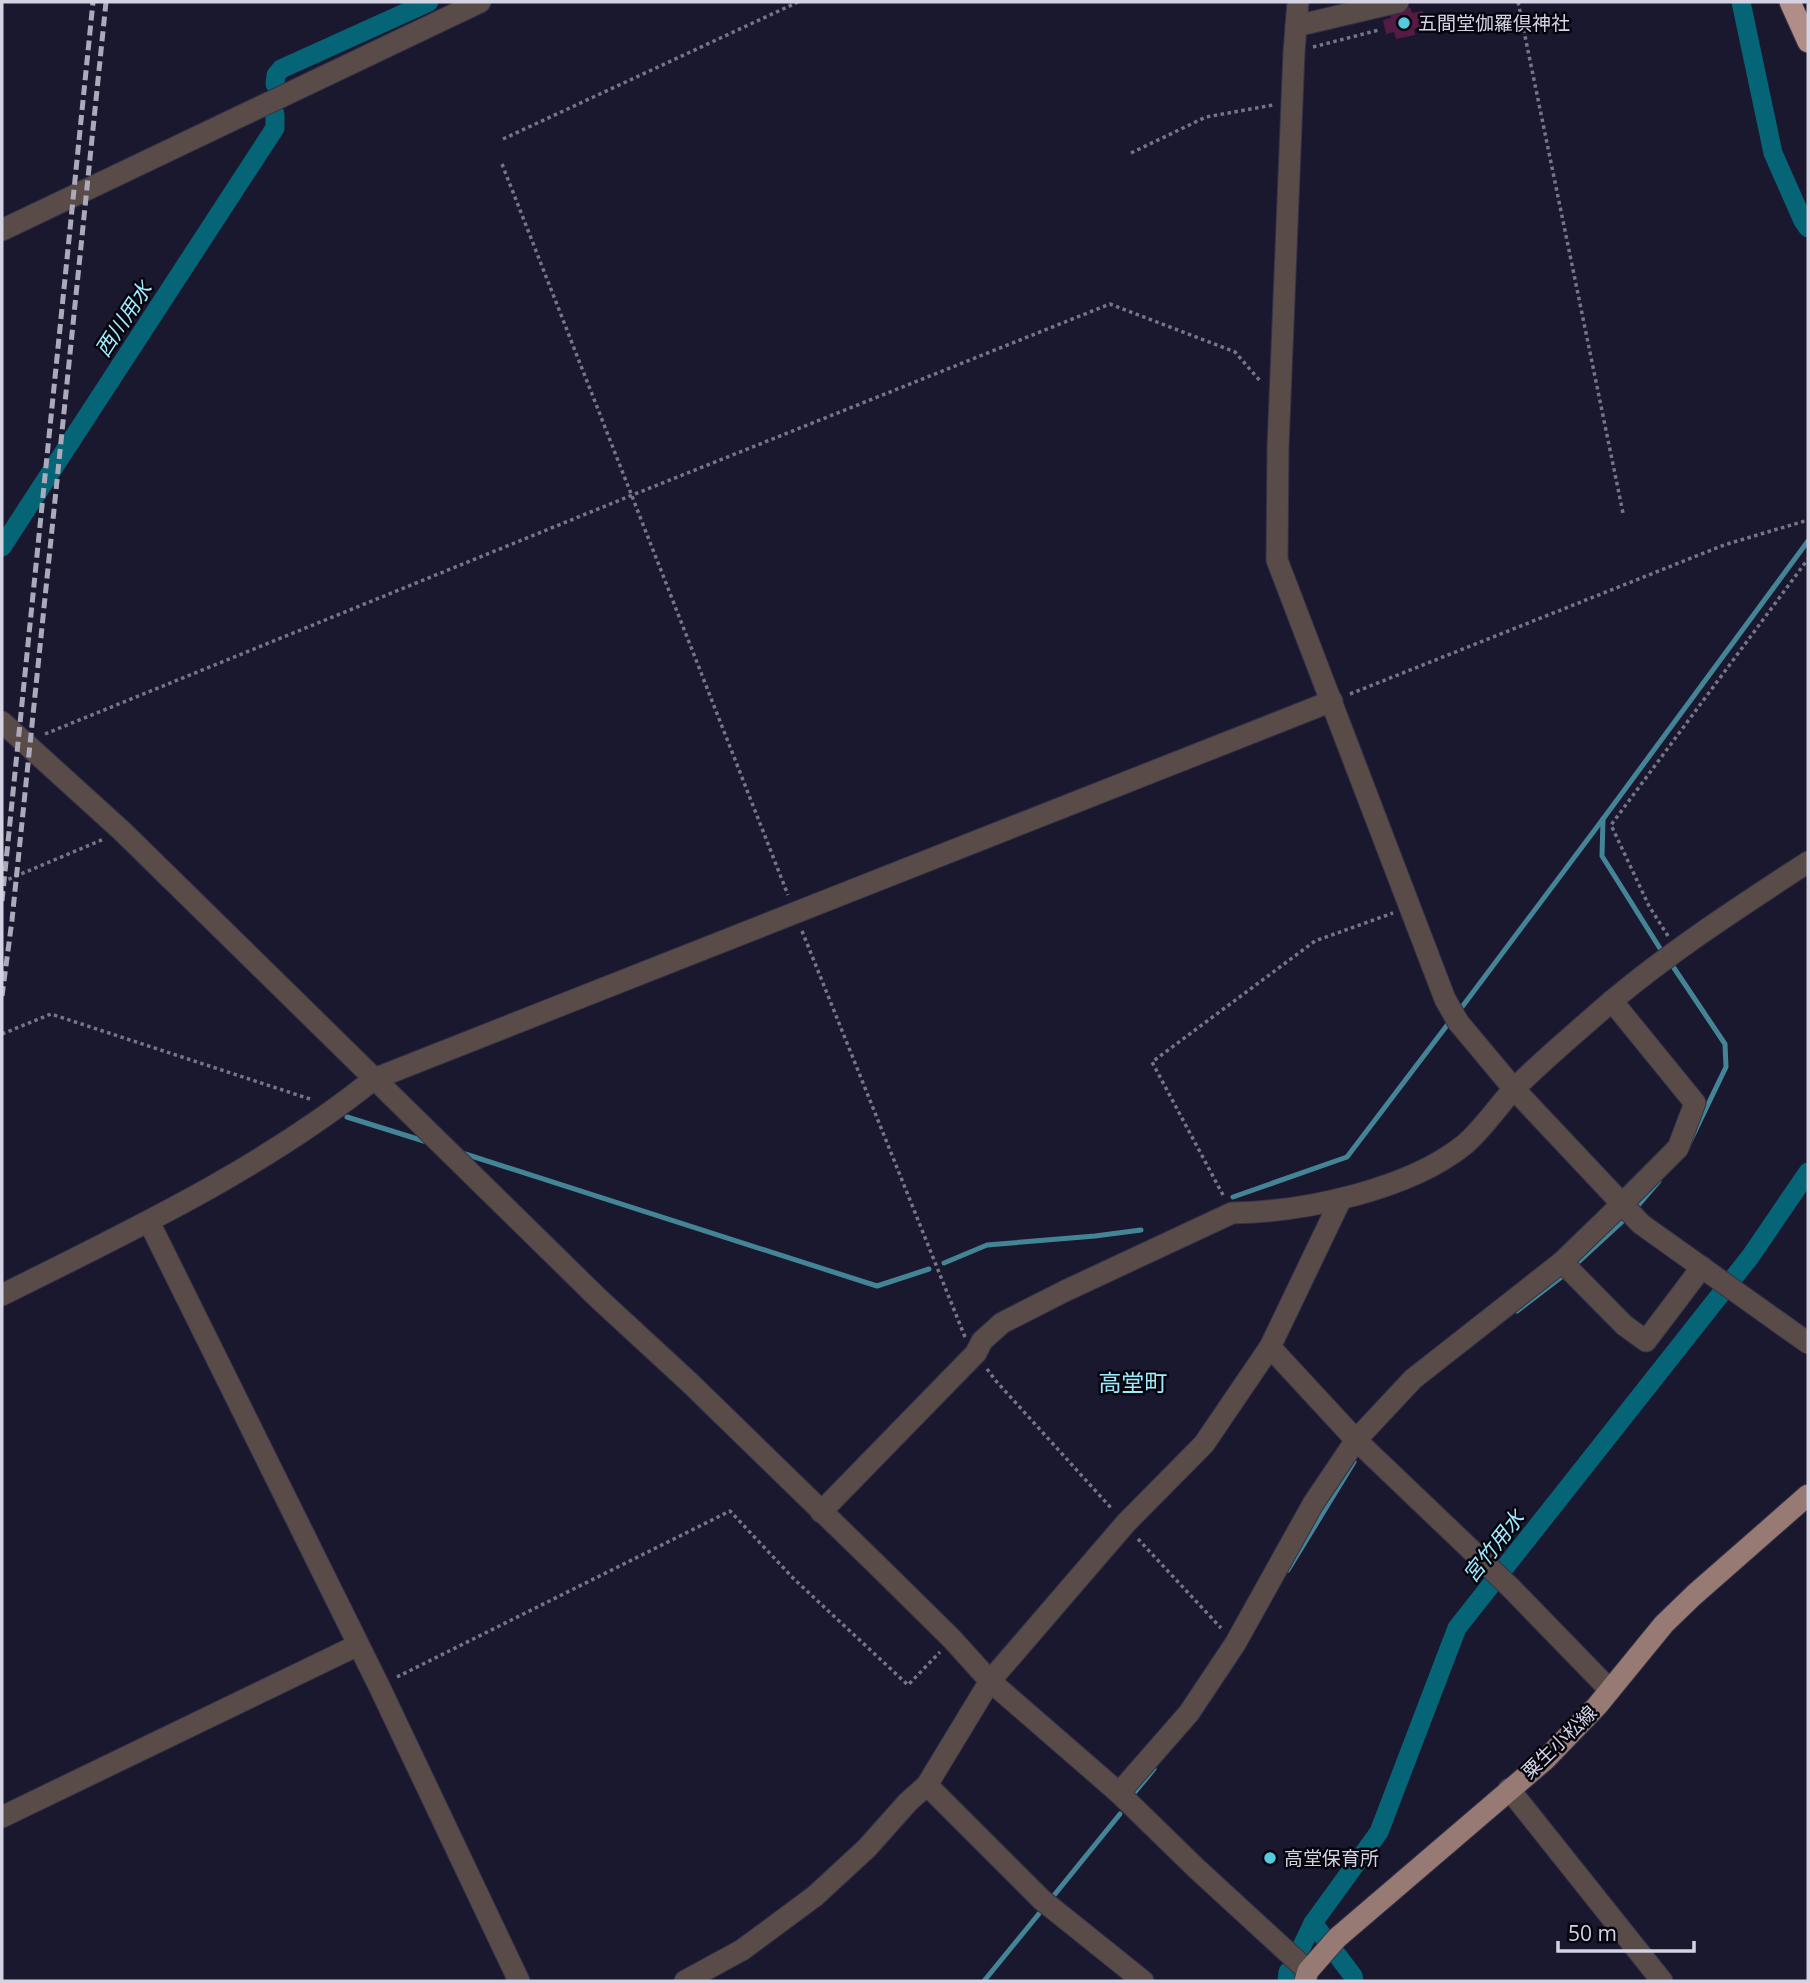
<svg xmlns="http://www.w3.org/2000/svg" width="1810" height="1983" viewBox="0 0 1810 1983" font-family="'Open Sans','Noto Sans JP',sans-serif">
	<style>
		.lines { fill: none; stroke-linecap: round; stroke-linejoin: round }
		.stream { stroke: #438596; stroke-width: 5 }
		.canal { stroke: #056475; stroke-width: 19 }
		.building { fill: #551b45 }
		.minor-casing { stroke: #343248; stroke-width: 23 }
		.major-casing { stroke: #343248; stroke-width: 23 }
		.highway-casing { stroke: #343248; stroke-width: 23 }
		.path { stroke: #757488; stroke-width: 3.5; stroke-dasharray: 3.5 3.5; stroke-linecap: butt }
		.minor { stroke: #594b48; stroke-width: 21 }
		.major { stroke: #977a74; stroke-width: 21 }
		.highway { stroke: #b08d86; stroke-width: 21 }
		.rail { stroke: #aab; stroke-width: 5; stroke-dasharray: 10 5; stroke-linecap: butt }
		.poi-dot { fill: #55cadf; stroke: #06050e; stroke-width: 2.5 }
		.labels { text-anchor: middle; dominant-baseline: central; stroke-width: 5; stroke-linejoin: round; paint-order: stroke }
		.poi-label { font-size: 19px; fill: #d3d3e3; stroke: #06050e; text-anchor: start }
		.street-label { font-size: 19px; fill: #d3d3e3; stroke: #06050e }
		.water-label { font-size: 21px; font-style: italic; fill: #9feafd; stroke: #06050e }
		.quarter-label { font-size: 23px; fill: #9decfb; stroke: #06050e }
	</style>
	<rect width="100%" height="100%" fill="#1a182f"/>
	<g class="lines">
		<g class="stream">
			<path d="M1661 950 1602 856 1603 819 1808 541"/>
			<path d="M1674 968 1725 1044 1726 1067 1686 1150"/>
			<path d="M1462 1007 1603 819"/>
			<path d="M347 1117 427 1142"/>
			<path d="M462 1153 877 1286 929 1269"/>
			<path d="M1233 1197 1347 1157 1448 1024"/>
			<path d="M1634 1210 1659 1181"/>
			<path d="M944 1263 987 1245 1095 1236 1141 1230"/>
			<path d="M1574 1266 1624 1220"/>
			<path d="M1517 1311 1564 1275"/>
			<path d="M1288 1570 1354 1462"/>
			<path d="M1135 1792 1154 1769"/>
			<path d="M1051 1899 1120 1814"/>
			<path d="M984 1981 1042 1910"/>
		</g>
		<g class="canal">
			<path d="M1741 2 1773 153 1803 221 1808 228"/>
			<path d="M275 84 276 75 281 69 429 2"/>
			<path d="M2 547 275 128V114"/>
			<path d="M1301 1948 1313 1923"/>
			<path d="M1287 1981 1288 1972"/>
			<path d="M1354 1981 1353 1976 1313 1923 1379 1832 1457 1628 1750 1257 1808 1172"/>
		</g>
	</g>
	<path class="building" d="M1410 7 1412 13 1423 11 1425 27 1414 29 1415 35 1396 39 1394 32 1386 34 1383 20 1391 18 1389 12Z"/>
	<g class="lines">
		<g class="minor-casing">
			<g id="minor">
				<path d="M1298 2 1294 52 1278 447 1277 560 1445 999 1458 1022 1514 1089 1641 1224 1808 1343"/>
				<path d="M1296 26 1398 2"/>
				<path d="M2 230 480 2"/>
				<path d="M2 722 122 831 599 1299 689 1382 877 1565 952 1639 990 1681 1119 1793 1197 1869 1308 1971"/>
				<path d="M149 1222 379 1686 519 1981"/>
				<path d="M1562 1262 1624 1325 1646 1341 1702 1267"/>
				<path d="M2 1295C130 1231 262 1169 374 1079L1332 701"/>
				<path d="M1270 1347 1356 1440 1511 1588 1610 1690"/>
				<path d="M821 1512 976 1353 982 1341 1002 1323 1065 1291 1232 1213C1303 1212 1408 1190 1464 1145 1483 1129 1497 1107 1514 1089 1545 1058 1580 1029 1613 1000 1674 949 1741 906 1808 862"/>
				<path d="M927 1785 1042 1900 1143 1981"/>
				<path d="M1509 1789 1662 1981"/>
				<path d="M1119 1793 1189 1713 1235 1644 1313 1504 1356 1440 1413 1379 1562 1262 1623 1203 1678 1148 1695 1103 1612 1001"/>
				<path d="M2 1817 358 1645"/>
				<path d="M685 1981 742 1950 815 1896 867 1848 908 1802 927 1785 990 1681 1126 1523 1204 1444 1270 1347 1341 1199"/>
			</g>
		</g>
		<g class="major-casing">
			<path id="major" d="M1305 1981 1308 1971 1337 1938 1546 1759 1597 1706 1664 1624 1694 1595 1808 1495"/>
		</g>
		<g class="highway-casing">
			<path id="highway" d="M1790 2 1808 42"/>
		</g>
		<g class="path">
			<path d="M1518 2 1623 513"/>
			<path d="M1313 47 1379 30"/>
			<path d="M503 139 798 2"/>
			<path d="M1131 153 1206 117 1273 105"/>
			<path d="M502 164 788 895"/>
			<path d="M1350 694 1724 545 1808 520"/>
			<path d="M45 734 630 496 1110 304 1235 352 1261 382"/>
			<path d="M2 882 104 839"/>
			<path d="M802 931 965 1337"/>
			<path d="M1668 936 1649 906 1611 825 1808 559"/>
			<path d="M2 1034 51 1014 313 1100"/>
			<path d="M1223 1195 1152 1062 1315 941 1393 913"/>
			<path d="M987 1369 996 1381 1112 1509"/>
			<path d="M1138 1539 1221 1628"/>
			<path d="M397 1677 730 1511 794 1579 908 1685 940 1652"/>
		</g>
		<use href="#minor" class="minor"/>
		<use href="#major" class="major"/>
		<use href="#highway" class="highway"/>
		<g class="rail">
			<path d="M2 901 93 2"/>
			<path d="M2 996 12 920 106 2"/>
		</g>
	</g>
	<g class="poi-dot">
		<circle cx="1404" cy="23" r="7"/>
		<circle cx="1270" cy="1858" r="7"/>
	</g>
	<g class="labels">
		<g class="poi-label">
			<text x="1418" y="23">五間堂伽羅倶神社</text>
			<text x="1284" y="1858">高堂保育所</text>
		</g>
		<g class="street-label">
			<text transform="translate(1559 1742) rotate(-44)">粟生小松線</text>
		</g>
		<g class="water-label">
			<text transform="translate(123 319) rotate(-57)">西川用水</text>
			<text transform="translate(1493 1546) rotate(-52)">宮竹用水</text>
		</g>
		<g class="quarter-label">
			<text x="1133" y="1382">高堂町</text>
		</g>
	</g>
	<rect width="1810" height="1983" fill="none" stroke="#d3d3e3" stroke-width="7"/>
	<path d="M1558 1941v10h136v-10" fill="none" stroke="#d3d3e3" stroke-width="3.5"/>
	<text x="1568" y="1941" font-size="21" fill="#d3d3e3" stroke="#06050e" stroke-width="5" paint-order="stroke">50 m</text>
</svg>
